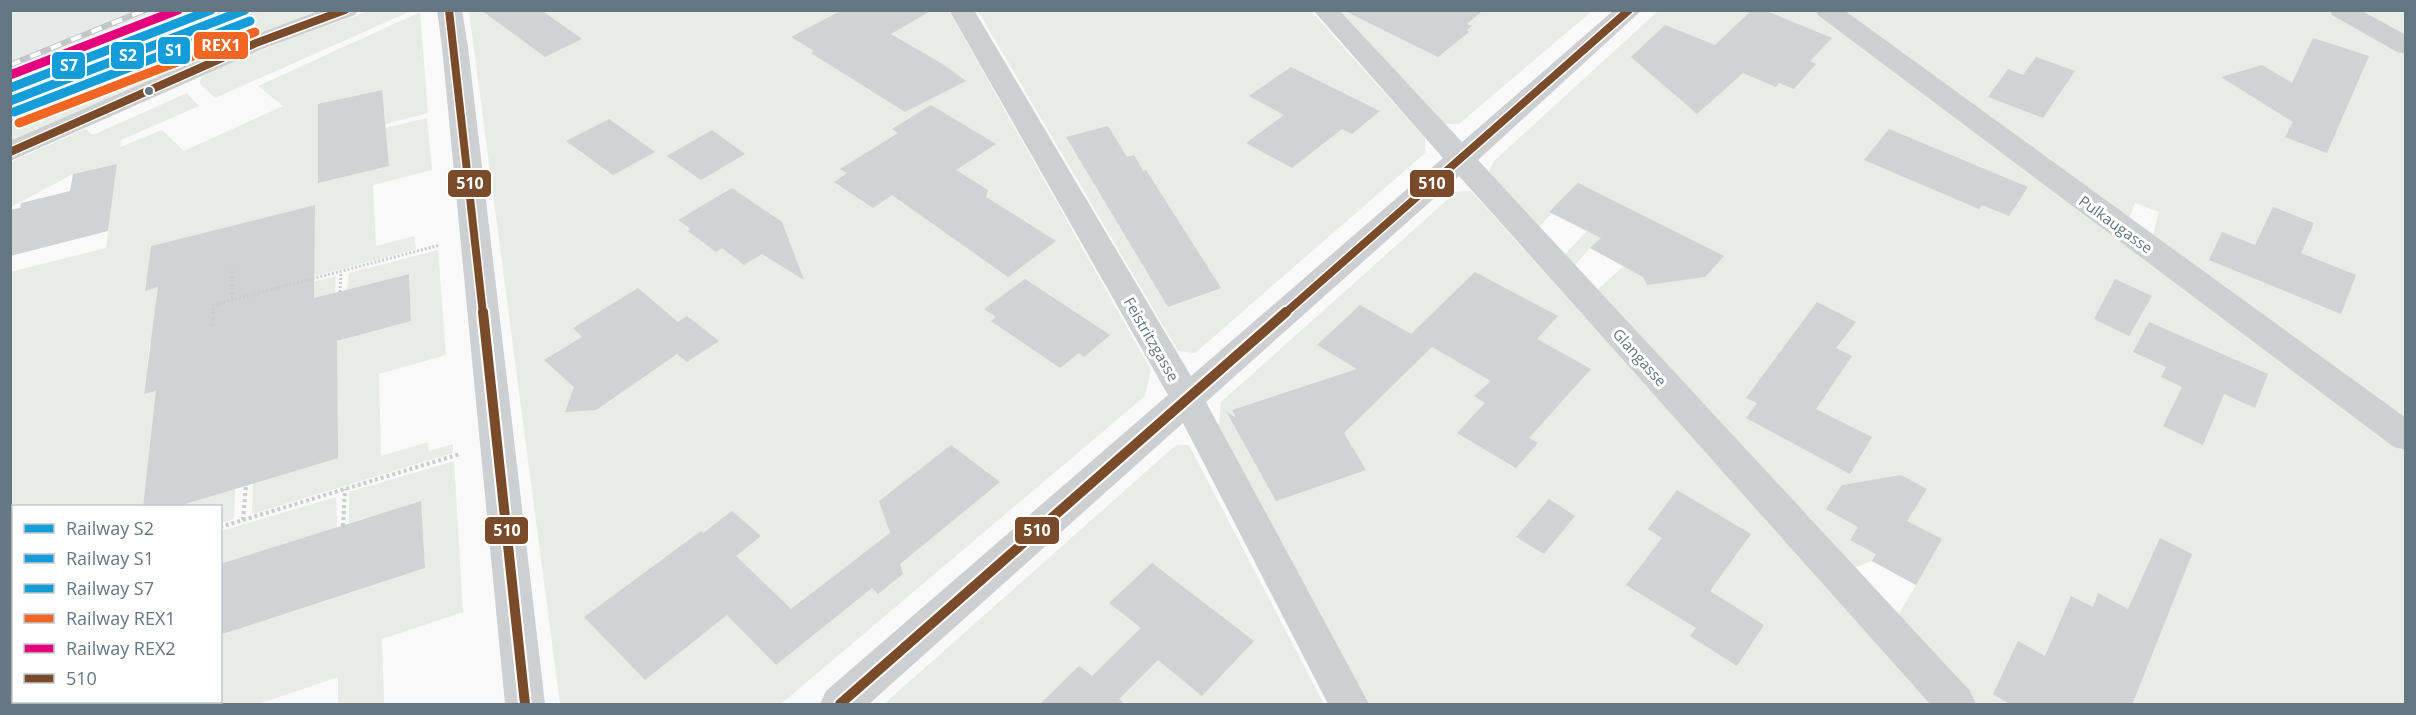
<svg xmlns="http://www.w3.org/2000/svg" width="2416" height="715" viewBox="0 0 2416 715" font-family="'Open Sans',sans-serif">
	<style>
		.built { fill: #e8e9e9 }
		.green { fill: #e8ebe6 }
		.building { fill: #d0d2d3 }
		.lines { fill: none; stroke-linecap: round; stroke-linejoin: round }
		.path-far1 { stroke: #cbcccd; stroke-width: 3; stroke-dasharray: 2 2; stroke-linecap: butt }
		.path { stroke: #cbcccd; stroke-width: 4; stroke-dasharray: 3 3; stroke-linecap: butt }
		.street { fill: #cecfd0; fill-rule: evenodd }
		.rail-casing { stroke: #c3c5c6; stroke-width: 6 }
		.rail { stroke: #fff; stroke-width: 4; stroke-dasharray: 11; stroke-linecap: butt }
		.bus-1-far1-casing { stroke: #fff; stroke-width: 11 }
		.bus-1-casing { stroke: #fff; stroke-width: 14 }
		.bus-1-far1 { stroke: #7a4b2a; stroke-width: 8 }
		.bus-1 { stroke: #7a4b2a; stroke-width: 10 }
		.rail-1-casing { stroke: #fff; stroke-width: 13 }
		.rail-2-casing { stroke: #fff; stroke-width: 13 }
		.rail-3-casing { stroke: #fff; stroke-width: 13 }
		.rail-4-casing { stroke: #fff; stroke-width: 13 }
		.rail-5-casing { stroke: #fff; stroke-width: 13 }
		.rail-1 { stroke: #159dd9; stroke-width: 9 }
		.rail-2 { stroke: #159dd9; stroke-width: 9 }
		.rail-3 { stroke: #159dd9; stroke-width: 9 }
		.rail-4 { stroke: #f26522; stroke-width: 9 }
		.rail-5 { stroke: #e5007d; stroke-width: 9 }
		.bus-dot { fill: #657683; stroke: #fff; stroke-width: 2 }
		.labels { text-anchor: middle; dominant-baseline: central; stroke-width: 6; stroke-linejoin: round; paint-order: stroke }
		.street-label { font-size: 15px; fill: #657683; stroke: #fff }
		.line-badge { stroke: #fff; stroke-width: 2 }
		.badge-label { font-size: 16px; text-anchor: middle; font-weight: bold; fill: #fff }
	</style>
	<rect width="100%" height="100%" fill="#f9f9f9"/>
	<path class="built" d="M11 11H274L11 111Z"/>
	<g class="green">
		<path d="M372 10 411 11 215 98 200 84 201 78 207 73 284 41Z"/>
		<path d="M274 11H325L250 39 11 141V111Z"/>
		<path d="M469 11H949L1151 370 1145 396 781 704H560Z"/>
		<path d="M978 11H1311L1425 138V153L1195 353 1178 351Z"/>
		<path d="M1340 11H1592L1459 124H1444Z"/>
		<path d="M1658 11H1814L2405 449V704H1975L1896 619 1916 585 1872 561 1851 569 1597 290 1624 266 1590 248 1574 266 1564 255 1587 231 1552 213 1538 228 1489 172 1494 161Z"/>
		<path d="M1845 11H2326L2405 54V419L2153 234 2159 212 2135 203 2129 218Z"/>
		<path d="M2360 11H2405V35Z"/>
		<path d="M420 12 428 113 385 124 381 90 318 105V183L388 166 385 128 427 118 432 170 373 185 376 246 414 236 416 249 239 296 315 205 151 246 145 290 227 270 205 328 150 342 144 394 411 321 409 274 347 290 349 273 438 250 446 355 379 374 381 456 428 442 429 451 453 444V453L252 514 253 483 149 456 143 506H14V702H220L221 635 425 568 421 502 349 523V492L454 461 463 612 382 639 384 704H338V677L258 704H11L10 272 106 248 117 164 73 174 11 207V162L85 129 93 135 187 93 199 106 121 140 120 147 162 130 184 151 283 106 258 86Z"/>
		<path d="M1471 191 1933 704H1365L1219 426 1221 402 1456 192Z"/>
		<path d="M336 276 335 293 218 324 221 306Z"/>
		<path d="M1176 445H1189L1324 704H884Z"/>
		<path d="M235 488 234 519 221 523 220 506H175Z"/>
		<path d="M336 497 337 528 221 564V531Z"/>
	</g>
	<g class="building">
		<path d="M481 10H541L582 39 545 57Z"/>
		<path d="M842 10H932L891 34 944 65 966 81 905 112 811 53 814 51 791 37Z"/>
		<path d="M1343 10H1483L1467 24 1472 26 1467 30 1469 32 1438 57Z"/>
		<path d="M1752 10H1764L1832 38 1810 61 1816 64 1794 89 1779 83 1776 87 1743 73 1697 114 1631 57 1665 25 1715 45Z"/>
		<path d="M2313 38 2369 56 2327 153 2285 137 2293 122 2221 77 2262 65 2292 83Z"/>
		<path d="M2036 57 2075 71 2043 118 1988 97 2008 69 2023 75Z"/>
		<path d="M1291 67 1380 111 1352 134 1342 129 1292 168 1246 143 1284 115 1249 96Z"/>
		<path d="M382 90 389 166 318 183V104Z"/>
		<path d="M931 105 996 144 956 170 988 190 986 197 1056 241 1008 277 892 195 873 208 834 182 847 173 840 169 898 133 892 129Z"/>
		<path d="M609 119 655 152 613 175 566 141Z"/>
		<path d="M1108 126 1127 157 1134 155 1143 171 1146 170 1221 288 1168 307 1066 137Z"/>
		<path d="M1889 129 1987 170 2028 187 2009 216 1982 205 1979 209 1864 160Z"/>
		<path d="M712 130 745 154 701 180 667 156Z"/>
		<path d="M117 164 108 231 10 256V210L20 208 21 203 70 191 73 174Z"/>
		<path d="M1578 183 1724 256 1705 277 1647 285 1643 277 1590 248 1601 238 1549 212Z"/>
		<path d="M732 188 782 222 804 280 762 254 744 265 722 248 716 252 688 231 691 229 678 220Z"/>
		<path d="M315 205 314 298 409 274 411 321 337 341 338 458 175 507H143L156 391 144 394 158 287 145 291 151 246Z"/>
		<path d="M2273 207 2314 223 2301 253 2356 275 2341 314 2209 260 2222 232 2255 245Z"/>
		<path d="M1475 272 1558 316 1537 339 1591 369 1529 438 1538 443 1516 468 1457 433 1485 403 1474 396 1491 381 1432 347 1344 433 1366 470 1276 501 1226 411 1236 418 1232 410 1357 369 1317 345 1360 305 1411 334Z"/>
		<path d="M1025 279 1063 304 1110 335 1084 357 1079 353 1060 368 991 321 996 317 984 309Z"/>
		<path d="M2115 279 2152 296 2129 336 2094 319Z"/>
		<path d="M638 288 678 322 687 316 719 341 687 362 677 354 596 410 565 412 574 387 544 360 582 337 573 328Z"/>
		<path d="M1817 302 1856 322 1836 348 1852 356 1816 409 1872 437 1850 474 1746 418 1757 403 1746 398Z"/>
		<path d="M2149 322 2268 374 2255 408 2224 394 2203 445 2163 426 2182 387 2161 377 2166 367 2133 352Z"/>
		<path d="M951 445 1000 482 900 564 903 574 878 594 872 588 776 665 727 615 645 680 584 617 701 531 703 533 732 511 761 536 736 556 791 609 890 533 879 501Z"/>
		<path d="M1901 475 1927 489 1907 521 1942 539 1916 585 1872 561 1876 554 1850 540 1858 527 1826 509 1842 485Z"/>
		<path d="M1677 490 1751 534 1710 591 1764 625 1737 666 1690 636 1696 628 1626 585 1662 538 1648 529Z"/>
		<path d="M1549 499 1575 516 1544 554 1516 537Z"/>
		<path d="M421 501 425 568 220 635V564Z"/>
		<path d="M2160 538 2192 554 2132 705H2011L1993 694 2018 641 2045 656 2071 596 2093 607 2098 593 2128 609Z"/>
		<path d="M1152 563 1254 641 1202 696 1158 660 1119 699 1126 705H1039L1079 666 1092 676 1141 628 1109 603Z"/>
	</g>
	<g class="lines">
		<g class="path-far1">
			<path d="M232 268V300"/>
			<path d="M340 292 341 272"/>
			<path d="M213 314V305L440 245"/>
		</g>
		<g class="path">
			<path d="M212 326 213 312"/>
			<path d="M243 520 246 485"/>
			<path d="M343 526 345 489"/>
			<path d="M220 527 460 454"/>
		</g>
		<g class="street">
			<path d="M321 10H358L355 15 265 48 10 161V141L247 38Z"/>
			<path d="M437 10H462L468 47 545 704H505L442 47Z"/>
			<path d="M949 10H974L1191 376 1443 158 1313 10H1339L1462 142 1614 10H1642L1478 160 1970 691 1976 704H1930L1459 176 1206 402 1369 704H1328L1183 423 869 704H820L826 691 1168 395Z"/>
			<path d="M1815 10H1844L2406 418V450L2394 447 1818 15Z"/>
			<path d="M2329 10H2360L2406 35V54L2397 52 2332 15Z"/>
		</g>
		<g class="rail-casing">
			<path id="rail" d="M10 65 145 10"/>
		</g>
		<use href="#rail" class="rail"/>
		<g class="bus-1-far1-casing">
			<g id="bus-1-far1">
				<path d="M449 10 483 314"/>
				<path d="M10 152 256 43 345 10"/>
				<path d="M1284 314 1629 10"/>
			</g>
		</g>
		<g class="bus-1-casing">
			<g id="bus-1">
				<path d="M483 312 525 704"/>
				<path d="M840 704 1286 312"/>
			</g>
		</g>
		<use href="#bus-1-far1" class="bus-1-far1"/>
		<use href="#bus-1" class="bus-1"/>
		<g class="rail-1-casing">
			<path id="rail-1" d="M10 101 245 10"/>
		</g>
		<g class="rail-2-casing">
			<path id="rail-2" d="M14 112 250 21"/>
		</g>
		<g class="rail-3-casing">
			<path id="rail-3" d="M10 88 211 10"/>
		</g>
		<g class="rail-4-casing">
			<path id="rail-4" d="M19 123 255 32"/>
		</g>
		<g class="rail-5-casing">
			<path id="rail-5" d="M10 75 178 10"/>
		</g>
		<use href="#rail-1" class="rail-1"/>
		<use href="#rail-2" class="rail-2"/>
		<use href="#rail-3" class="rail-3"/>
		<use href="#rail-4" class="rail-4"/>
		<use href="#rail-5" class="rail-5"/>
	</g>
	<circle class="bus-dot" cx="149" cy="91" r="5"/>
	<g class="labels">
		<g class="street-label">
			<text transform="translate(2116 224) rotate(36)">Pulkaugasse</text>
			<text transform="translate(1152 339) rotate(60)">Feistritzgasse</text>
			<text transform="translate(1640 357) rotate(48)">Glangasse</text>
		</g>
	</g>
	<g class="line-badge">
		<rect x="193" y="31" width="56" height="29" rx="6" fill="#f26522"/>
		<rect x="157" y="36" width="34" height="29" rx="6" fill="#159dd9"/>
		<rect x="110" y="41" width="35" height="29" rx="6" fill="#159dd9"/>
		<rect x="51" y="51" width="35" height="29" rx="6" fill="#159dd9"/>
		<rect x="447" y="169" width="45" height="29" rx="6" fill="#7a4b2a"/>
		<rect x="1409" y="169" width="46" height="29" rx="6" fill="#7a4b2a"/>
		<rect x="484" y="516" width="45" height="29" rx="6" fill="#7a4b2a"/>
		<rect x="1014" y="516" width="46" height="29" rx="6" fill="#7a4b2a"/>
	</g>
	<g class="badge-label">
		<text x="221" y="51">REX1</text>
		<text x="174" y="56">S1</text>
		<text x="128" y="61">S2</text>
		<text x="69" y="71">S7</text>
		<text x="470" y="189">510</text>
		<text x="1432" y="189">510</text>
		<text x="507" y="536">510</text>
		<text x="1037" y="536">510</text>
	</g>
	<rect width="2416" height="715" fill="none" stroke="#657683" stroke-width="24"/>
	<rect x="12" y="505" width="210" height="198" fill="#ffffff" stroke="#c1c8cd" stroke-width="1.5"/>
	<rect x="24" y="524" width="30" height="9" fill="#159dd9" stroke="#c1c8cd" stroke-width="1.5"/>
	<text x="66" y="535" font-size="18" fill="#657683">Railway S2</text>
	<rect x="24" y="554" width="30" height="9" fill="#159dd9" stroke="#c1c8cd" stroke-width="1.5"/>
	<text x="66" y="565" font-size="18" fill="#657683">Railway S1</text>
	<rect x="24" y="584" width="30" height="9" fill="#159dd9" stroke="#c1c8cd" stroke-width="1.5"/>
	<text x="66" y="595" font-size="18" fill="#657683">Railway S7</text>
	<rect x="24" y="614" width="30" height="9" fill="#f26522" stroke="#c1c8cd" stroke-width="1.5"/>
	<text x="66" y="625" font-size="18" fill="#657683">Railway REX1</text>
	<rect x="24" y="644" width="30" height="9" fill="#e5007d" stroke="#c1c8cd" stroke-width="1.5"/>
	<text x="66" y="655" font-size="18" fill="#657683">Railway REX2</text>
	<rect x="24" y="674" width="30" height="9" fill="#7a4b2a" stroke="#c1c8cd" stroke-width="1.5"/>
	<text x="66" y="685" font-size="18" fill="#657683">510</text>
</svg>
